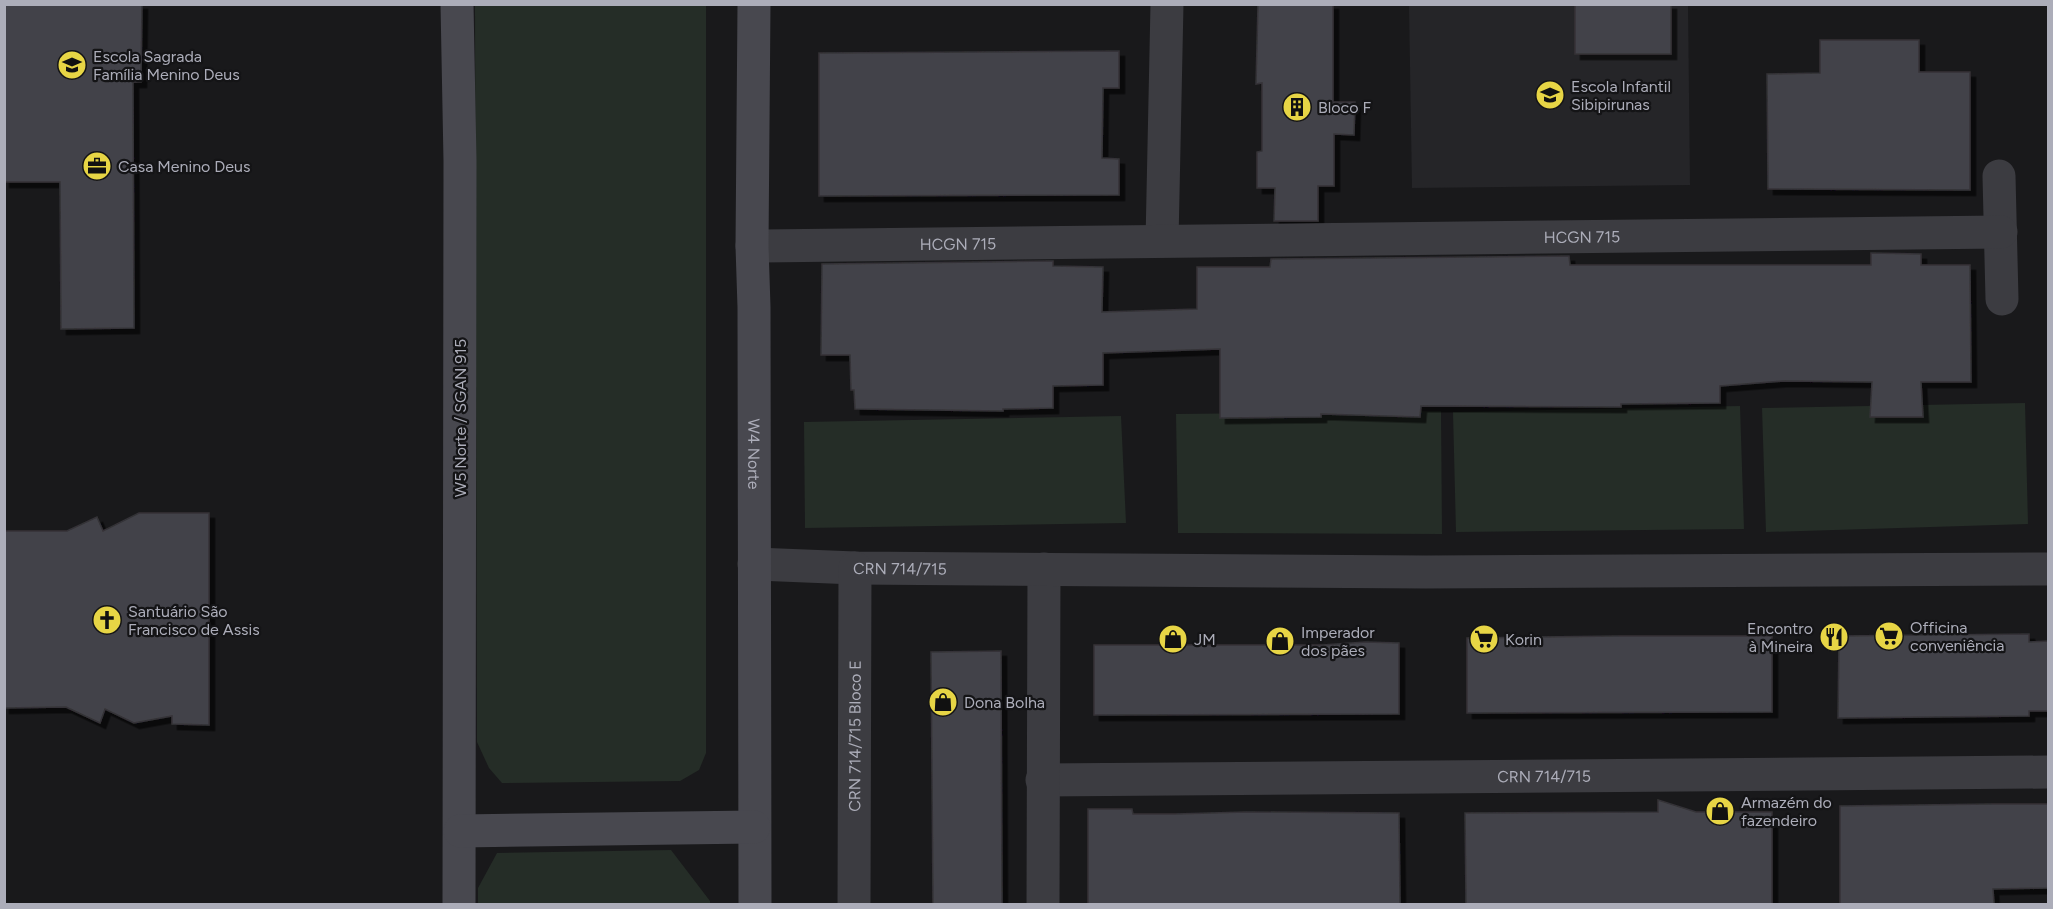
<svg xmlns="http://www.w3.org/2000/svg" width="2053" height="909" viewBox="0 0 2053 909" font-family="Figtree,sans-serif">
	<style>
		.built { fill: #252528 }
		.green { fill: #252d27 }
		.building { fill: #434348; stroke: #343337; stroke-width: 1.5; filter: url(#shadow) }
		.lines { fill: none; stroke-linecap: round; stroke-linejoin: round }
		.minor { stroke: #3c3c41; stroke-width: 33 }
		.tertiary { stroke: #3c3c41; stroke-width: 33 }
		.secondary { stroke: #48484f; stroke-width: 33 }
		.labels { text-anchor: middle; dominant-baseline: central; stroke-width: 4.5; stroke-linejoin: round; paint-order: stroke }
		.poi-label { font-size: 16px; fill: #acadb9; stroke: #141416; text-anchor: start }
		.street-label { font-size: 16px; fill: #acadb9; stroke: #141416 }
	</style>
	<defs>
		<filter id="shadow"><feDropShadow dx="5.5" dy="5.5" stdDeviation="0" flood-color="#0009"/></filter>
	</defs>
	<rect width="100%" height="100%" fill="#19191b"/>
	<path class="built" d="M1409 5H1688L1690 185 1412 188Z"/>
	<g class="green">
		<path d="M475 5H706V753L699 770 680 781 502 783 489 768 477 742Z"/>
		<path d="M2025 403 2028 524 1766 532 1762 408Z"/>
		<path d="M1740 406 1744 529 1456 532 1453 412Z"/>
		<path d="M1441 411 1442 534 1178 533 1176 414Z"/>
		<path d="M1121 416 1126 523 805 528 804 422Z"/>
		<path d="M671 850 710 901V904H478V888L497 853Z"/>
	</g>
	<g class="building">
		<path d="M4 4H142L141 82H133L134 328 61 329 60 182H4Z"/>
		<path d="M1258 4H1333V102H1355L1354 135 1334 134V186H1318V221H1274L1275 188H1257V152L1262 151V83L1256 84Z"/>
		<rect x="1575" y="4" width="96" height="50"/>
		<path d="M1820 40H1919V72H1970V190L1768 189 1767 74 1820 73Z"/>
		<path d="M1119 51V88H1103L1102 158 1119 159V195L819 196V53Z"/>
		<path d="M1871 253 1921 254V265H1970L1971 382H1921L1923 417H1870L1872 382 1784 381 1720 386V403L1621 404V407L1421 406 1420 417 1321 414V417L1220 418V349L1103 353V385L1053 386V408L1003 409V411L855 409 854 390H851L850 355H821L822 264 1053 261V266L1103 267 1102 312 1197 309V267H1270L1271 259 1569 256 1570 265H1871Z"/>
		<path d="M139 513H209V725L172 724V716L134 723 105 709 100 723 66 707 4 708V531H67L97 517 103 531Z"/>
		<path d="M2029 634V642L2049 641V711H2029V716L1838 718 1839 636Z"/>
		<path d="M1619 636H1772V712L1467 713V638Z"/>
		<path d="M1366 642 1399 643V714L1094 715V645H1322Z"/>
		<path d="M1001 651 1002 904H933L931 652Z"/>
		<path d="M1658 800 1696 812H1772V904H1466L1465 813 1658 812Z"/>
		<path d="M1992 804H2049V888L1993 889 1994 904H1840V806Z"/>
		<path d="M1088 809H1132L1133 814H1175L1246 812 1399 813 1400 904H1088Z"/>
	</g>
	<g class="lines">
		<g class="minor">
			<path d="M1999 176 2002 299"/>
			<path d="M1162 241 1167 4"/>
			<path id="s1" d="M752 246 2001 232"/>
			<path id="s2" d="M1042 780 2048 772"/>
			<path d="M1043 904 1044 569"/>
		</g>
		<g class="tertiary">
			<path id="s3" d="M754 564 855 568 1426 572 2048 569"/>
			<path id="s4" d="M854 904 855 568"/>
		</g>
		<g class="secondary">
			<path d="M457 4 460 161 459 904"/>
			<path id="s5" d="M754 4 752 246 754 307 755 904"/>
			<path d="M460 831 754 827"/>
		</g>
	</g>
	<defs>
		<g id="school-disc" transform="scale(1.5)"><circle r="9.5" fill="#e7d545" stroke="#141416"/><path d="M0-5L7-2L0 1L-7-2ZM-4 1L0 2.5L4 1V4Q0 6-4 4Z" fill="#111"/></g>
		<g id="building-disc" transform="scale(1.5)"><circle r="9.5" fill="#e7d545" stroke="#141416"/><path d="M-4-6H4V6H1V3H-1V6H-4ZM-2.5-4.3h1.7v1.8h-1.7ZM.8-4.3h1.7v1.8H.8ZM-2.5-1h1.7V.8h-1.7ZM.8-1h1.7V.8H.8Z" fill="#111"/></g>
		<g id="office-disc" transform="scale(1.5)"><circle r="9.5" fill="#e7d545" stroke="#141416"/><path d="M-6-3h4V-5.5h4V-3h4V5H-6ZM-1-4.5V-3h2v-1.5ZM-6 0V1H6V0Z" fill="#111"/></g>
		<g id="church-disc" transform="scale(1.5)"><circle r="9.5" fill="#e7d545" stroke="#141416"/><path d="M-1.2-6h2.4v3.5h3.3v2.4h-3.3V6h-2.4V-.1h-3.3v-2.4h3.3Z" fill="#111"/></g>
		<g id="supermarket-disc" transform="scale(1.5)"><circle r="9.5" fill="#e7d545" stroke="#141416"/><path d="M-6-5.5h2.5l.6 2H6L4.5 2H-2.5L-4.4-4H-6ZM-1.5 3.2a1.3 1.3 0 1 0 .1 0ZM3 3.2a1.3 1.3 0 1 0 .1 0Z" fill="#111"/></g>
		<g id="restaurant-disc" transform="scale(1.5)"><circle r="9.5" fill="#e7d545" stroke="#141416"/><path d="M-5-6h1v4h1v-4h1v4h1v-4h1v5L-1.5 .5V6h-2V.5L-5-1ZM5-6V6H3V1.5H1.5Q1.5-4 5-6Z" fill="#111"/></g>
		<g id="shop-disc" transform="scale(1.5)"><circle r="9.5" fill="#e7d545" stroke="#141416"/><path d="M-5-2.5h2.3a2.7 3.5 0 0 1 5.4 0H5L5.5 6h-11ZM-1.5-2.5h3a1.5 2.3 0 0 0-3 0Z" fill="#111"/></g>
	</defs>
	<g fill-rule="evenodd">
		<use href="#school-disc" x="72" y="65"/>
		<use href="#school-disc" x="1550" y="95"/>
		<use href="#building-disc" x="1297" y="107"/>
		<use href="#office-disc" x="97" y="166"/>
		<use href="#church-disc" x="107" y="620"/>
		<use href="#supermarket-disc" x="1889" y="636"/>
		<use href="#restaurant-disc" x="1834" y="637"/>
		<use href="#shop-disc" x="1173" y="639"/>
		<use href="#supermarket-disc" x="1484" y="639"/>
		<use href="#shop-disc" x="1280" y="641"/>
		<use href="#shop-disc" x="943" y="702"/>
		<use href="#shop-disc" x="1720" y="811"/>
	</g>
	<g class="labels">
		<g class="poi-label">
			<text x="93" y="56">Escola Sagrada<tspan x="93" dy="18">Família Menino Deus</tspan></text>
			<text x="1571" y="86">Escola Infantil<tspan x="1571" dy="18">Sibipirunas</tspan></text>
			<text x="1318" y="107">Bloco F</text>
			<text x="118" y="166">Casa Menino Deus</text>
			<text x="128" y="611">Santuário São<tspan x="128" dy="18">Francisco de Assis</tspan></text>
			<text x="1910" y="627">Officina<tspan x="1910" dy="18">conveniência</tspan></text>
			<text x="1813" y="628" text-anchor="end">Encontro<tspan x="1813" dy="18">à Mineira</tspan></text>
			<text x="1301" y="632">Imperador<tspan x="1301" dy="18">dos pães</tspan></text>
			<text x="1194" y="639">JM</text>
			<text x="1505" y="639">Korin</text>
			<text x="964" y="702">Dona Bolha</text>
			<text x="1741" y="802">Armazém do<tspan x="1741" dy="18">fazendeiro</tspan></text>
		</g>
		<g class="street-label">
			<text stroke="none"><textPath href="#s1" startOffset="830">HCGN 715</textPath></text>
			<text stroke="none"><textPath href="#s1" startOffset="206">HCGN 715</textPath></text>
			<text transform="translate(460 418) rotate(-90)">W5 Norte / SGAN 915</text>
			<text stroke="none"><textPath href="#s5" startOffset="450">W4 Norte</textPath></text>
			<text stroke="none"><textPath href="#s3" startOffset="146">CRN 714/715</textPath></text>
			<text stroke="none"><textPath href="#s4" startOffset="168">CRN 714/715 Bloco E</textPath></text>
			<text stroke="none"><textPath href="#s2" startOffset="502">CRN 714/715</textPath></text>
		</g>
	</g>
	<rect width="2053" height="909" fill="none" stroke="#acadb9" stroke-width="12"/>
</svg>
